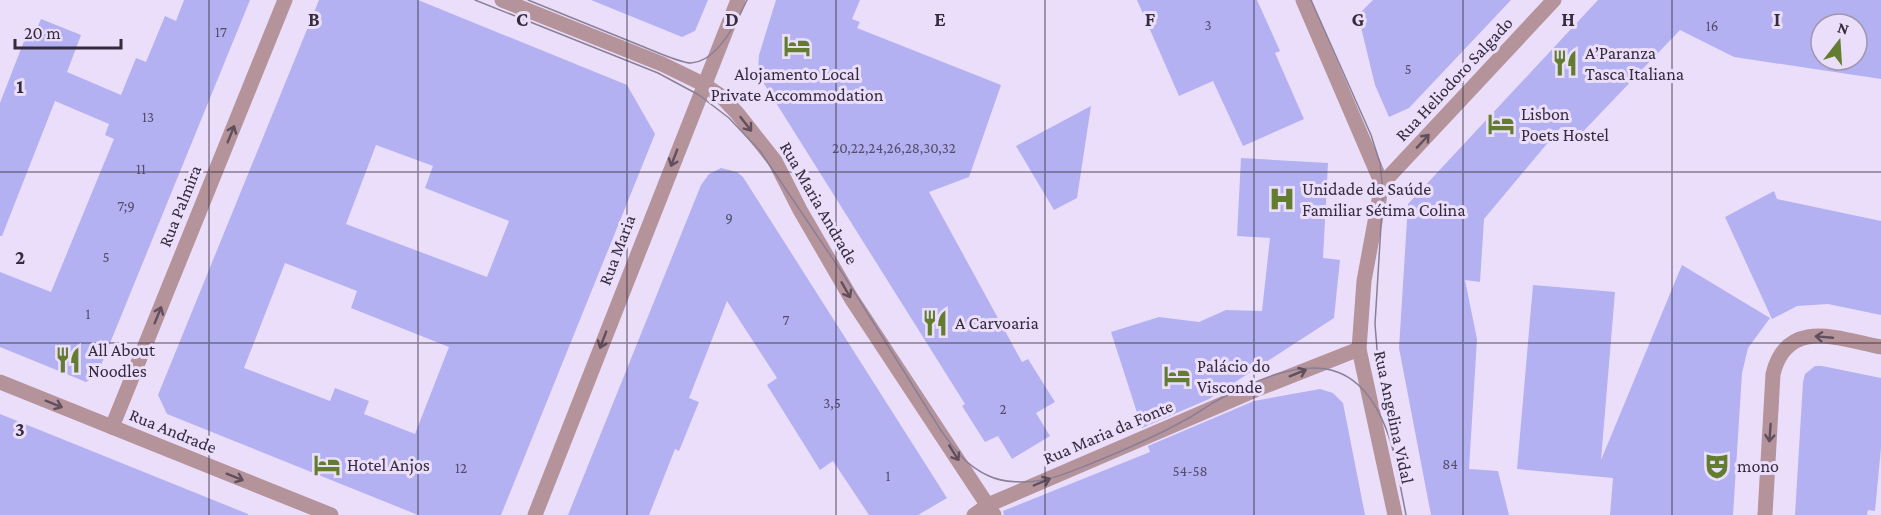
<svg xmlns="http://www.w3.org/2000/svg" width="1881" height="515" viewBox="0 0 1881 515" font-family="'Crimson Pro',serif">
	<style>
		.building { fill: #b3b1f2; fill-rule: evenodd }
		.lines { fill: none; stroke-linecap: round; stroke-linejoin: round }
		.street { stroke: #b5939a; stroke-width: 15 }
		.tram { stroke: #8a7f96; stroke-width: 1.5 }
		.oneway { stroke: #614f5e }
		.grid { fill: none; stroke: #342b3d; stroke-width: 1.5; stroke-opacity: 0.55 }
		.labels { text-anchor: middle; dominant-baseline: central; stroke-width: 6; stroke-linejoin: round; paint-order: stroke }
		.number-label { font-size: 15px; fill: #544c6a }
		.poi-label { font-size: 18px; fill: #342b3d; stroke: #ebdefb; text-anchor: start }
		.street-label { font-size: 18px; fill: #342b3d; stroke: #ebdefb }
		.grid-label { font-size: 20px; text-anchor: middle; font-weight: bold; fill: #342b3d; stroke: #ebdefb; stroke-width: 6; stroke-linejoin: round; paint-order: stroke }
	</style>
	<rect width="100%" height="100%" fill="#ebdefb"/>
	<g class="building">
		<path d="M184 0H250L97 375 86 382 0 347V272L51 292 114 139 105 135 109 124 55 101 2 236H0V103L26 36 33 38 41 19 81 35 67 72 121 95 136 58 146 62 165 16 176 21Z"/>
		<path d="M319 0H418L627 85 655 134 501 515H418L167 414 158 395ZM376 145 433 166 425 188 509 221 487 277 346 224ZM285 263 357 291 351 308 449 347 415 434 364 414 369 401 335 388 330 401 244 368Z"/>
		<path d="M591 0H708L695 31 682 37Z"/>
		<path d="M776 0H860L852 19 860 22 857 28 1001 85 969 177 929 192 1022 362 1028 359 1055 402 1036 413 1050 436 1012 459 998 436 985 442 962 406 965 404 761 79 758 70 759 55Z"/>
		<path d="M1137 0H1257L1280 51 1275 53 1304 119 1243 146 1213 81 1179 96Z"/>
		<path d="M1373 0H1511L1409 108 1389 117 1375 85 1358 15Z"/>
		<path d="M1598 0H1881V79L1734 57 1680 30 1576 139 1561 127 1484 219 1480 282 1465 280 1477 339 1469 469 1498 471 1509 515H1431L1399 348 1408 204ZM1821 24H1857V60H1821Z"/>
		<path d="M1091 106 1077 198 1054 210 1016 146Z"/>
		<path d="M1241 158 1328 163 1323 258 1340 260 1334 318 1209 399 1142 428 1111 332 1159 317 1199 322 1226 310 1262 311 1270 238 1237 236Z"/>
		<path d="M721 168 737 172 743 177 947 498 918 515H869L833 461 820 470 767 385 777 378 727 301 689 398 699 402 679 451 675 449 649 515H568L701 185 709 174Z"/>
		<path d="M1774 191 1777 199 1881 221V315L1828 304 1797 306 1772 319 1725 217Z"/>
		<path d="M1682 265 1770 318 1748 348 1742 373 1733 515H1610L1613 478 1517 469 1533 285 1615 292 1601 460Z"/>
		<path d="M1815 366H1822L1881 378V448L1875 511 1868 510 1867 515H1795L1803 382 1805 374Z"/>
		<path d="M1320 389 1333 393 1343 403 1365 515H1004L1003 511 1150 452 1148 446 1254 401Z"/>
		<path d="M0 414 248 514V515H0Z"/>
	</g>
	<g class="lines">
		<g class="street">
			<path d="M502 0 662 64 703 84 721 96 737 113 775 161 800 210 851 298 994 515"/>
			<path d="M1303 0 1382 184"/>
			<path d="M1382 184 1364 281 1359 349 1395 515"/>
			<path d="M1382 184 1554 0"/>
			<path d="M0 382 331 515"/>
			<path d="M112 427 285 0"/>
			<path d="M535 515 738 0"/>
			<path d="M974 515 988 505 1255 390 1359 349"/>
			<path d="M1765 515 1773 374C1787 317 1839 339 1881 347"/>
		</g>
		<g class="tram">
			<path d="M475 0 658 73 699 95 729 118 760 151 843 274 940 429C954 449 966 466 989 476 1003 483 1027 483 1043 480 1059 477 1075 470 1090 464 1122 451 1155 437 1185 420 1197 414 1208 405 1220 399 1301 356 1364 345 1393 450"/>
			<path d="M528 0C567 16 605 31 644 47 654 51 681 63 691 63 718 62 738 20 747 0"/>
			<path d="M1311 0 1371 135 1380 163 1383 192 1375 324 1379 374 1387 417"/>
			<path d="M1392 443 1406 515"/>
		</g>
	</g>
	<defs><path id="oneway-shaft" d="M-6 0H5M1.5-3L5.5 0L1.5 3" fill="none" stroke-width="1.6" stroke-linecap="round" stroke-linejoin="round" transform="scale(1.5)"/></defs>
	<g class="oneway">
		<use href="#oneway-shaft" transform="translate(746 124) rotate(52)"/>
		<use href="#oneway-shaft" transform="translate(231 134) rotate(-68)"/>
		<use href="#oneway-shaft" transform="translate(1423 141) rotate(-47)"/>
		<use href="#oneway-shaft" transform="translate(674 158) rotate(111)"/>
		<use href="#oneway-shaft" transform="translate(846 290) rotate(60)"/>
		<use href="#oneway-shaft" transform="translate(158 315) rotate(-68)"/>
		<use href="#oneway-shaft" transform="translate(1824 337) rotate(-175)"/>
		<use href="#oneway-shaft" transform="translate(603 340) rotate(111)"/>
		<use href="#oneway-shaft" transform="translate(1298 373) rotate(-22)"/>
		<use href="#oneway-shaft" transform="translate(54 404) rotate(22)"/>
		<use href="#oneway-shaft" transform="translate(1770 433) rotate(94)"/>
		<use href="#oneway-shaft" transform="translate(954 453) rotate(57)"/>
		<use href="#oneway-shaft" transform="translate(235 477) rotate(22)"/>
		<use href="#oneway-shaft" transform="translate(1042 482) rotate(-23)"/>
	</g>
	<path class="grid" d="M209 0V515M418 0V515M627 0V515M836 0V515M1045 0V515M1254 0V515M1463 0V515M1672 0V515M0 172H1881M0 343H1881"/>
	<defs>
		<g id="hotel-bare" transform="scale(2.07)"><path d="M-6-4.5h1.5V1H6V5H4.5V3h-9V5H-6ZM-4 0a1.8 1.8 0 1 1 3.6 0ZM.5 0V-2.5h3Q6-2.5 6 0Z" fill="#627c30" stroke="#ebdefb" stroke-width="2.5" paint-order="stroke"/></g>
		<g id="restaurant-bare" transform="scale(2.07)"><path d="M-5-6h1v4h1v-4h1v4h1v-4h1v5L-1.5 .5V6h-2V.5L-5-1ZM5-6V6H3V1.5H1.5Q1.5-4 5-6Z" fill="#627c30" stroke="#ebdefb" stroke-width="2.5" paint-order="stroke"/></g>
		<g id="hospital-bare" transform="scale(2.07)"><path d="M-5-5h3v3.5h4V-5h3V5h-3V1.5h-4V5h-3Z" fill="#627c30" stroke="#ebdefb" stroke-width="2.5" paint-order="stroke"/></g>
		<g id="theatre-bare" transform="scale(2.07)"><path d="M-5-5.5Q0-4 5-5.5V0Q5 5 0 6Q-5 5-5 0ZM-3.3-2.5H-1v1.5H-3.3ZM1-2.5H3.3v1.5H1ZM-2.8 1Q0 5.5 2.8 1Z" fill="#627c30" stroke="#ebdefb" stroke-width="2.5" paint-order="stroke"/></g>
	</defs>
	<g fill-rule="evenodd">
		<use href="#hotel-bare" x="797" y="46"/>
		<use href="#restaurant-bare" x="1565" y="63"/>
		<use href="#hotel-bare" x="1501" y="124"/>
		<use href="#hospital-bare" x="1282" y="199"/>
		<use href="#restaurant-bare" x="935" y="323"/>
		<use href="#restaurant-bare" x="68" y="360"/>
		<use href="#hotel-bare" x="1177" y="376"/>
		<use href="#hotel-bare" x="327" y="465"/>
		<use href="#theatre-bare" x="1717" y="466"/>
	</g>
	<g class="labels">
		<g class="number-label">
			<text x="1208" y="25">3</text>
			<text x="1712" y="26">16</text>
			<text x="221" y="32">17</text>
			<text x="1408" y="69">5</text>
			<text x="148" y="117">13</text>
			<text x="894" y="148">20,22,24,26,28,30,32</text>
			<text x="141" y="169">11</text>
			<text x="126" y="206">7;9</text>
			<text x="729" y="218">9</text>
			<text x="106" y="257">5</text>
			<text x="88" y="314">1</text>
			<text x="786" y="320">7</text>
			<text x="832" y="403">3,5</text>
			<text x="1003" y="409">2</text>
			<text x="1450" y="464">84</text>
			<text x="461" y="468">12</text>
			<text x="1190" y="471">54-58</text>
			<text x="888" y="476">1</text>
		</g>
		<g class="poi-label">
			<text x="1585" y="53">A’Paranza<tspan x="1585" dy="21">Tasca Italiana</tspan></text>
			<text x="797" y="74" text-anchor="middle">Alojamento Local<tspan x="797" dy="21">Private Accommodation</tspan></text>
			<text x="1521" y="114">Lisbon<tspan x="1521" dy="21">Poets Hostel</tspan></text>
			<text x="1302" y="189">Unidade de Saúde<tspan x="1302" dy="21">Familiar Sétima Colina</tspan></text>
			<text x="955" y="323">A Carvoaria</text>
			<text x="88" y="350">All About<tspan x="88" dy="21">Noodles</tspan></text>
			<text x="1197" y="366">Palácio do<tspan x="1197" dy="21">Visconde</tspan></text>
			<text x="347" y="465">Hotel Anjos</text>
			<text x="1737" y="466">mono</text>
		</g>
		<g class="street-label">
			<text transform="translate(1454 79) rotate(-47)">Rua Heliodoro Salgado</text>
			<text transform="translate(819 203) rotate(60)">Rua Maria Andrade</text>
			<text transform="translate(180 206) rotate(-68)">Rua Palmira</text>
			<text transform="translate(617 250) rotate(-69)">Rua Maria</text>
			<text transform="translate(1394 417) rotate(78)">Rua Angelina Vidal</text>
			<text transform="translate(173 431) rotate(22)">Rua Andrade</text>
			<text transform="translate(1108 432) rotate(-23)">Rua Maria da Fonte</text>
		</g>
	</g>
	<g class="grid-label">
		<text x="314" y="26">B</text>
		<text x="522" y="26">C</text>
		<text x="732" y="26">D</text>
		<text x="940" y="26">E</text>
		<text x="1150" y="26">F</text>
		<text x="1358" y="26">G</text>
		<text x="1568" y="26">H</text>
		<text x="1777" y="26">I</text>
		<text x="20" y="93">1</text>
		<text x="20" y="264">2</text>
		<text x="20" y="436">3</text>
	</g>
	<g transform="translate(1839 42) rotate(17)"><circle r="28" fill="#ebdefb" stroke="#a296af" stroke-width="1.5"/>
	<path d="M0-4.5L10 22L0 15L-10 22Z" fill="#627c30"/>
	<text y="-9" font-size="16" font-weight="bold" text-anchor="middle" fill="#342b3d">N</text>
	</g>
	<path d="M15 39v9h106v-9" fill="none" stroke="#342b3d" stroke-width="3"/>
	<text x="24" y="39" font-size="18" fill="#342b3d" stroke="#ebdefb" stroke-width="4.5" paint-order="stroke">20 m</text>
</svg>
